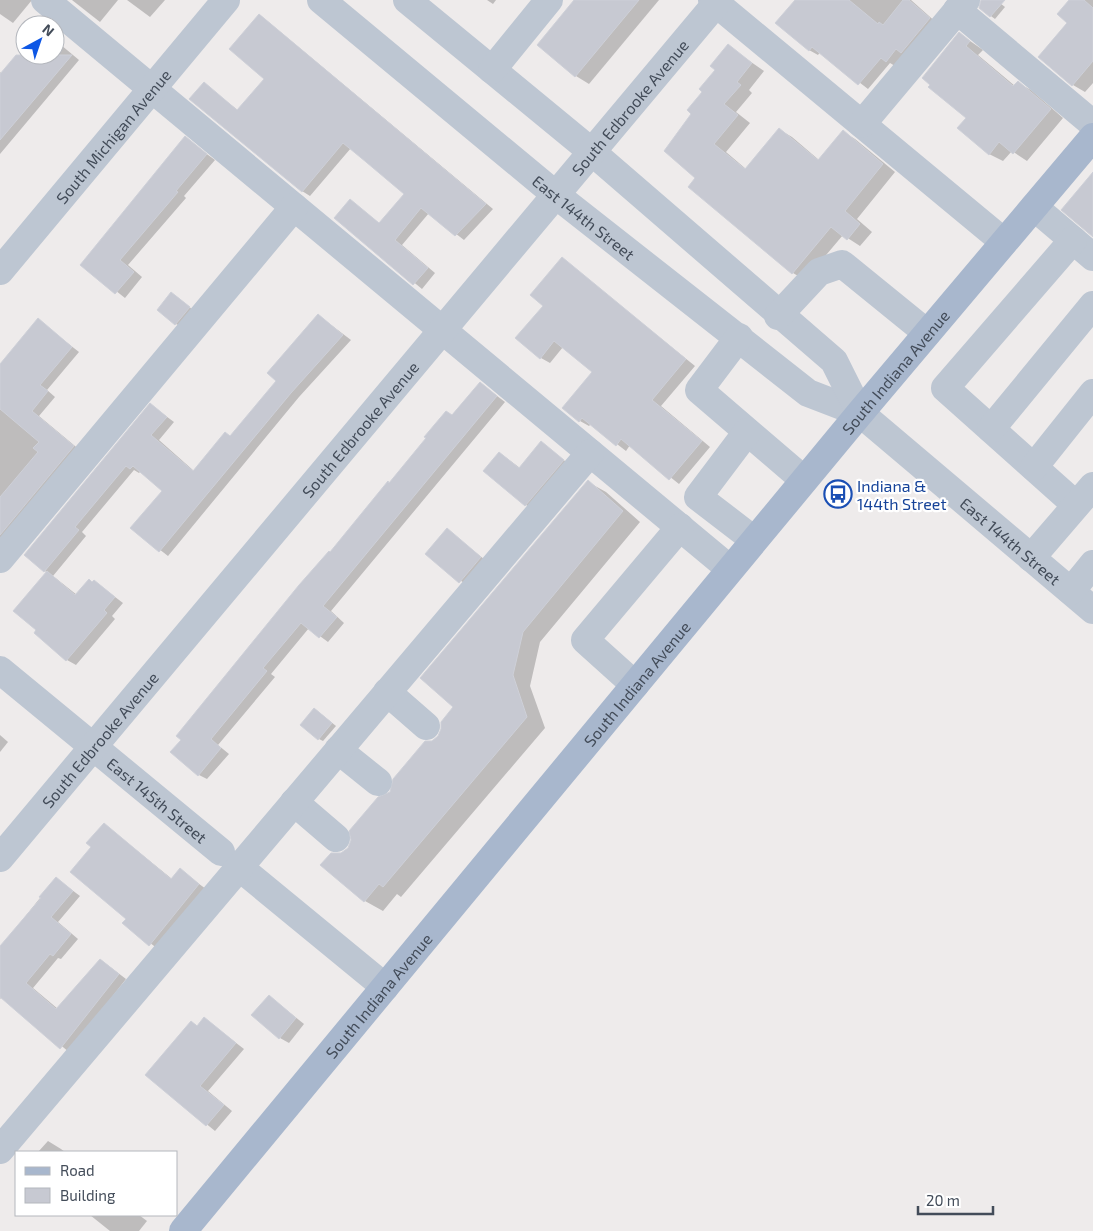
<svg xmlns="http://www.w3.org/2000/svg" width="1093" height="1231" viewBox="0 0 1093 1231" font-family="'Exo 2',sans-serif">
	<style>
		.shadow { fill: #0003 }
		.building { fill: #c7c9d2; stroke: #ced0d8 }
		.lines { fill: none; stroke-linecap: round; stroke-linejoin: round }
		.minor { stroke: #bdc6d2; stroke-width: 28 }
		.major { stroke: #a8b7cd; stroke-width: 28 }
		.labels { text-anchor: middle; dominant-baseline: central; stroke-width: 4.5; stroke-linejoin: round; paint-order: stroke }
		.street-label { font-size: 16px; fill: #434c59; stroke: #fff }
		.transit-label { font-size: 16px; fill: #164399; stroke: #fff; text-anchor: start }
	</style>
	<rect width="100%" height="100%" fill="#eeebeb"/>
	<g class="shadow">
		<path d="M0 0H32L13 23 0 14Z"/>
		<path d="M72 0H118L100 22Z"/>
		<path d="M127 0H165L150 17Z"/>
		<path d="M487 0H496L493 4Z"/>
		<path d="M576 0H659L589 84 576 76Z"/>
		<path d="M796 0H911L938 24 895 66 890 63 868 89 820 52 818 55 809 50Z"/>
		<path d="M982 0H996L1005 7 995 19 980 8Z"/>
		<path d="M1070 0H1093V83L1085 92 1073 85 1039 57 1068 22Z"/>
		<path d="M260 15 493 209 464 240 429 213 402 245 435 273 422 289 336 218 350 200 380 224 405 194 351 148 310 196 302 191 204 84 239 111 266 78Z"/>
		<path d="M960 34 983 50 978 55 1015 86 1018 83 1031 90 1063 118 1027 161 1012 151 1003 161 989 154 968 118Z"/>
		<path d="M55 40 79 60 0 154V72L2 74 28 55H55Z"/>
		<path d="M728 46 764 71 749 90 752 93 736 112 750 123 726 152 746 169 780 130 792 137 819 160 843 132 855 139 895 172 857 219 872 232 860 246 843 235 805 280 793 273 697 178 693 113Z"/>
		<path d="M185 138 215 160 184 196 186 198 128 265 142 277 125 298 82 264Z"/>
		<path d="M562 259 695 366 661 406 710 447 679 484 630 445 626 451 591 424 589 426 580 421 593 372 563 347 550 363 541 358 544 306Z"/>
		<path d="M176 296 193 310 180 326 176 324Z"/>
		<path d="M318 315 351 340 299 397 168 556 132 528 163 491 141 471 139 473 134 470 82 532 86 536 53 576 77 595 94 581 123 603 112 616 115 619 76 665 67 660 35 633 47 573 45 571 151 405 174 422 159 440 194 471 231 437 278 380Z"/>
		<path d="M38 320 79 352 47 390 55 397 39 416 81 451 0 547V365Z"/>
		<path d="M480 383 505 402 331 611 344 623 328 642 309 628 271 674 275 677 218 745 229 754 207 779 199 775 172 752 331 554Z"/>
		<path d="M542 443 570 465 533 509 526 505 500 453 520 468Z"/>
		<path d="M588 482 606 492 640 522 540 642 530 686 545 728 401 897 397 894 383 911 365 901 322 865 349 849 432 742 439 737Z"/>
		<path d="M447 530 489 563 469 587 427 554Z"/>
		<path d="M315 709 336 726 323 741 319 739Z"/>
		<path d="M0 735 8 742 0 752Z"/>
		<path d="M104 824 172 879 180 870 206 889 158 949 124 923 128 919 93 847Z"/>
		<path d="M56 878 80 896 58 922 78 939 61 959 58 958 33 988 58 1009 101 960 126 979 69 1052 2 997 0 999V948Z"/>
		<path d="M269 996 304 1024 289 1043 280 1038Z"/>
		<path d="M205 1019 244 1049 208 1091 232 1111 215 1131 147 1075 191 1022 198 1026Z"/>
		<path d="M48 1141 61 1149 65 1152H38Z"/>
		<path d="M90 1215H139L147 1221 139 1231H110Z"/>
	</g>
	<g class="building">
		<path d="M574 0H639L575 77 537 45Z"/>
		<path d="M795 0H849L878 24 879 22 883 25 903 0H909L930 18 901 53 896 49 886 62 881 58 858 85 812 47 809 51 775 23Z"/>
		<path d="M981 0H1005L990 17 979 8Z"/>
		<path d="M1069 0H1084L1093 8V61L1072 86 1038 57 1067 23 1057 14Z"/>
		<path d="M259 14 486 204 455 236 421 208 395 240 428 268 413 285 334 218 350 199 379 223 404 194 366 162 343 143 302 192 189 99 204 82 237 110 264 79 229 49Z"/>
		<path d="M959 32 970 41 966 46 1013 86 1018 81 1051 109 1013 154 999 142 989 155 957 128 966 118 928 87 930 85 922 78Z"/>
		<path d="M728 44 752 63 737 82 741 85 724 104 738 115 714 144 745 169 779 128 818 160 843 130 883 164 845 211 860 224 847 240 831 227 792 274 688 187 695 178 664 151 691 114 687 110 702 92 699 89 715 70 710 66Z"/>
		<path d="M16 55H72L0 140V74Z"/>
		<path d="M185 136 207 154 176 191 178 192 120 260 134 272 115 294 80 265Z"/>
		<path d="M1093 172V237L1061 210Z"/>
		<path d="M562 257 686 359 652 400 702 441 669 480 621 439 616 446 582 418 579 422 562 408 592 372 554 341 540 359 515 338 543 306 530 295Z"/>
		<path d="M171 292 190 307 175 325 157 310Z"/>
		<path d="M318 314 343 335 291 393 159 552 130 528 162 491 133 466 130 469 126 466 75 527 79 530 44 572 24 555 150 403 167 417 151 435 193 471 225 432 230 436 276 381 267 373Z"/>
		<path d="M38 318 72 347 40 385 48 391 32 411 74 446 0 535V497L38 452 33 448 39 442 0 409V364Z"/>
		<path d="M480 382 497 396 323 606 337 617 319 638 301 623 263 668 267 671 211 739 221 748 198 776 170 752 181 740 176 736 299 585 329 551 330 552 388 481 389 483 426 438 424 437 446 411 452 415Z"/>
		<path d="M541 441 564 460 525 506 483 471 499 452 519 468Z"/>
		<path d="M588 480 623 511 523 632 513 675 527 717 383 887 379 884 364 902 320 865 331 853H341L348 848 351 840 349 831 378 797 390 792 393 779 425 741H432L438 736 441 729V722L453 707 420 678Z"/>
		<path d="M447 528 481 557 459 583 425 554Z"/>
		<path d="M47 571 75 595 89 579 92 582 94 580 115 597 104 610 107 613 66 661 34 633 36 630 13 611Z"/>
		<path d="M314 708 332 723 318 740 300 725Z"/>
		<path d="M104 823 171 879 180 868 199 884 149 946 122 923 126 919 70 872 91 847 86 843Z"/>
		<path d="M56 877 73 891 51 917 71 934 53 956 50 954 26 983 56 1009 100 959 119 974 60 1049 0 997V946L41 898 39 897Z"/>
		<path d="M269 995 296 1018 279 1039 251 1015Z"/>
		<path d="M204 1017 236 1043 200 1086 224 1105 206 1126 145 1075 191 1021 197 1026Z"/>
	</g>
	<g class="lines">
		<g class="minor">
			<path d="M45 0 730 569"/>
			<path id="s1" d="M321 0 556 195 808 393 860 413 1093 610"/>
			<path d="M407 0 592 152 834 361 860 413"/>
			<path d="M712 0 1004 242"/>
			<path d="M957 10 1093 124"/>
			<path d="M492 70 549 0"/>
			<path d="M862 124 966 0"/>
			<path d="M1034 207 1093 257"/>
			<path d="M1073 240 945 388 1076 505"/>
			<path id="s2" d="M0 271 226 0"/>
			<path d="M778 316 819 272 842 264 927 333"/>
			<path d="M739 337 699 390 804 480"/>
			<path d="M991 429 1093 305"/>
			<path d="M747 432 698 497 754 540"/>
			<path d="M1034 467 1093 393"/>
			<path d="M1031 558 1093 486"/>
			<path d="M0 559 294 207"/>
			<path d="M1071 591 1093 564"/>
			<path id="s3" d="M0 670 221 852"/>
			<path d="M635 685 585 640 680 527"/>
			<path d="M387 692 426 726"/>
			<path d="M338 750 378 782"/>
			<path d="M294 802 336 838"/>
			<path id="s4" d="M0 858 719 0"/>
			<path d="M239 867 385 987"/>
			<path d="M0 1150 590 453"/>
		</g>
		<path class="major" id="s5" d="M183 1231 860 413 1093 137"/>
	</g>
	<defs>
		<g id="bus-ring" transform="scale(1.4375)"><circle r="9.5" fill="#fff" stroke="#1a4fb4" stroke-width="1.5"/><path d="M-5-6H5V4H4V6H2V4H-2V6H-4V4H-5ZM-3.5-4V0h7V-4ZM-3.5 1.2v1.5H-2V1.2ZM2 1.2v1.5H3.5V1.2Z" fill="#1a4fb4"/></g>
	</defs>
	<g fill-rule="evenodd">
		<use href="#bus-ring" x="838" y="494"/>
	</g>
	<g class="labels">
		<g class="street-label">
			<text stroke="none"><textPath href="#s4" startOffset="980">South Edbrooke Avenue</textPath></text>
			<text stroke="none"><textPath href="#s2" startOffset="176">South Michigan Avenue</textPath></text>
			<text stroke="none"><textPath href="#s1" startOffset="341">East 144th Street</textPath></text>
			<text stroke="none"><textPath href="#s5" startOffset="1116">South Indiana Avenue</textPath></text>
			<text stroke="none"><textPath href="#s4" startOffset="560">South Edbrooke Avenue</textPath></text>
			<text stroke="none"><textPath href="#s1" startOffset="879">East 144th Street</textPath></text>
			<text stroke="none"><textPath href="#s5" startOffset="711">South Indiana Avenue</textPath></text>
			<text stroke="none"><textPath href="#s4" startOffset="155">South Edbrooke Avenue</textPath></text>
			<text stroke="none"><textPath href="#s3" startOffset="204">East 145th Street</textPath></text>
			<text stroke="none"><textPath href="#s5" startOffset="306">South Indiana Avenue</textPath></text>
		</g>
		<g class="transit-label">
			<text x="857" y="485">Indiana &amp;<tspan x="857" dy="18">144th Street</tspan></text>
		</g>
	</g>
	<rect x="15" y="1151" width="162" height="65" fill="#ffffff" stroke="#b4b7bd"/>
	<rect x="25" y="1167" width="25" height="8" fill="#a8b7cd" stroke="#b4b7bd"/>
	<text x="60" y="1176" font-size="15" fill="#434c59">Road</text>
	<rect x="25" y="1188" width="25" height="15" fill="#c7c9d2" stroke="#b4b7bd"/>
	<text x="60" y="1201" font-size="15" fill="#434c59">Building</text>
	<g transform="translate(40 40) rotate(40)"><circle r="24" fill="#ffffff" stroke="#b4b7bd"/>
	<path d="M0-4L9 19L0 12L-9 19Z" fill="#0e57e5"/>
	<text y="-8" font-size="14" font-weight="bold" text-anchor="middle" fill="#434c59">N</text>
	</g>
	<path d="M918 1206v8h75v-8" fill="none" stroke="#434c59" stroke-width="2.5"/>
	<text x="926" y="1206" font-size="15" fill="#434c59" stroke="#ffffff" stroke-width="4" paint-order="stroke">20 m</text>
</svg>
